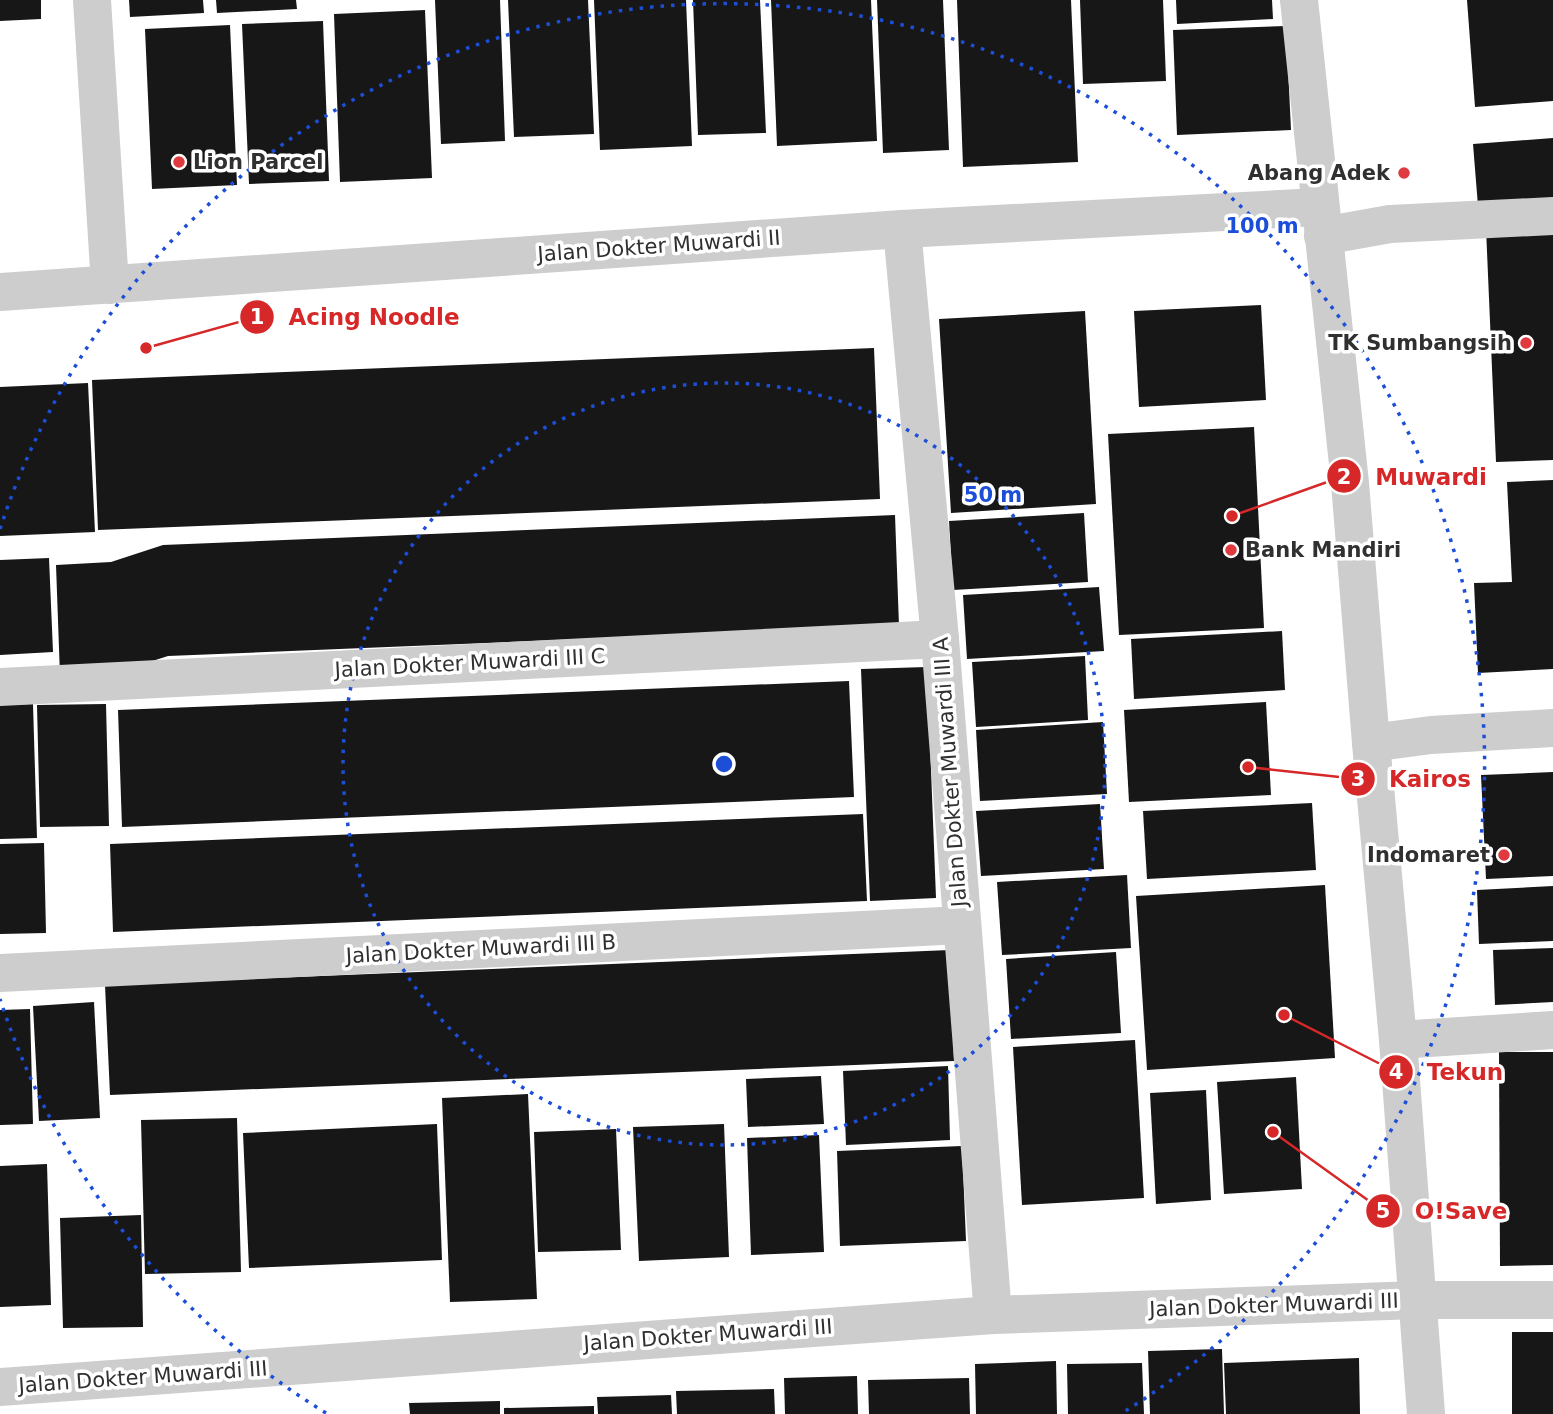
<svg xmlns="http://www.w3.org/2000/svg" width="1553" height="1414" viewBox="0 0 1553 1414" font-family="'DejaVu Sans',sans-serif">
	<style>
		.building { fill: #171717 }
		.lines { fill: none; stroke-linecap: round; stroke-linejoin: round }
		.minor { stroke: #cdcdcd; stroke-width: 38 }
		.ring { fill: none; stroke: #1d4ed8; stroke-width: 3.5; stroke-dasharray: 3.5 7 }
		.poi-dot { fill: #df3a40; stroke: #fff; stroke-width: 2.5 }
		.labels { text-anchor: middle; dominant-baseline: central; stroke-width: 7; stroke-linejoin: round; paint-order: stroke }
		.poi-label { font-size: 21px; font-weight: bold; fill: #303030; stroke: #fff; text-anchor: end }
		.street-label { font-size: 21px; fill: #303030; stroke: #fff }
		.centre { fill: #1d4ed8; stroke: #fff; stroke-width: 3.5 }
		.ring-label { font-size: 21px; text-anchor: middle; font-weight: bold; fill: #1d4ed8; stroke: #fff; stroke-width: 7; stroke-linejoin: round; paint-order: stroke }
		.leader { fill: none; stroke: #d62828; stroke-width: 2.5 }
		.callout-dot { fill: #d62828; stroke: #fff; stroke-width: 2.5 }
		.mark-label { font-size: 21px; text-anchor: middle; font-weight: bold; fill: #fff }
		.callout-label { font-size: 23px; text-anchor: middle; font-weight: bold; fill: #d62828; stroke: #fff; stroke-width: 7; stroke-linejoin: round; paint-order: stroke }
	</style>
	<rect width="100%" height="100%" fill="#fff"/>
	<g class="building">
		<path d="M0 0H41V19L0 21Z"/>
		<path d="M129 0H203L204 13 130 17Z"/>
		<path d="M216 0H296L297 9 217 13Z"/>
		<path d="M435 0H500L505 141 441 144Z"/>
		<path d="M508 0H588L594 134 514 137Z"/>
		<path d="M594 0H686L692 146 600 150Z"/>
		<path d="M693 0H760L766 133 698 135Z"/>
		<path d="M771 0H871L877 141 777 146Z"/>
		<path d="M877 0H943L949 150 883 153Z"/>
		<path d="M957 0H1071L1078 162 963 167Z"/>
		<path d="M1080 0H1163L1166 81 1083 84Z"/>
		<path d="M1176 0H1272L1273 19 1177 24Z"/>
		<path d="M1467 0H1553V101L1475 107Z"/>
		<path d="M425 10 432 178 340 182 334 14Z"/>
		<path d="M323 21 329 181 249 184 242 24Z"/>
		<path d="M230 25 237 185 152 189 145 29Z"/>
		<path d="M1286 26 1291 130 1177 135 1173 30Z"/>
		<path d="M1553 138V200L1478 206 1473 144Z"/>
		<path d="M1553 225V460L1496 462 1486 228Z"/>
		<path d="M1261 305 1266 400 1139 407 1134 311Z"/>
		<path d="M1085 311 1096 504 951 513 939 319Z"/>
		<path d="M874 348 880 499 98 530 92 380Z"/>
		<path d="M88 383 95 532 0 536V387Z"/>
		<path d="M1254 427 1264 628 1119 635 1108 434Z"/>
		<path d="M1553 480V669L1478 673 1474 583 1512 582 1507 482Z"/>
		<path d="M1084 513 1088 582 953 590 949 521Z"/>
		<path d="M895 515 899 626 168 656 115 673 60 676 56 565 111 562 163 545Z"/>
		<path d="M49 558 53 652 0 655V560Z"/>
		<path d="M1099 587 1104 651 967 659 963 595Z"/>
		<path d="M1282 631 1285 690 1134 699 1131 639Z"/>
		<path d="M1085 656 1088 720 976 727 972 662Z"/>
		<path d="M927 667 936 898 870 901 861 669Z"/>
		<path d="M849 681 854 797 122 827 118 710Z"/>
		<path d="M1266 702 1271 795 1129 802 1124 710Z"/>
		<path d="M33 704 37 838 0 839V705Z"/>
		<path d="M106 704 109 826 40 827 37 705Z"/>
		<path d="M1103 722 1107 794 980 801 976 730Z"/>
		<path d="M1553 772V876L1486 879 1481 775Z"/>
		<path d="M1312 803 1316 870 1147 879 1143 811Z"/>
		<path d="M1100 804 1104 869 981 876 976 811Z"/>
		<path d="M863 814 867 901 113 932 110 844Z"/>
		<path d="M44 843 46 933 0 934V844Z"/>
		<path d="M1127 875 1131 948 1002 955 997 882Z"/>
		<path d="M1325 885 1335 1058 1147 1070 1136 896Z"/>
		<path d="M1553 886V941L1479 944 1477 890Z"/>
		<path d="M1553 948V1002L1495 1005 1493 950Z"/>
		<path d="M950 950 954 1061 110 1095 105 985Z"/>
		<path d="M1116 952 1121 1033 1011 1039 1006 959Z"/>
		<path d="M94 1002 100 1118 39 1121 33 1006Z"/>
		<path d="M30 1009 33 1124 0 1125V1010Z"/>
		<path d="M1135 1040 1144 1198 1022 1205 1013 1047Z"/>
		<path d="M1499 1052H1553V1265L1500 1266Z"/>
		<path d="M948 1066 950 1140 846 1145 843 1071Z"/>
		<path d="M821 1076 824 1124 748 1127 746 1079Z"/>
		<path d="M1296 1077 1302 1189 1224 1194 1217 1082Z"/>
		<path d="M1206 1090 1211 1200 1156 1204 1150 1093Z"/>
		<path d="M528 1094 537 1299 450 1302 442 1098Z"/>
		<path d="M237 1118 241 1272 145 1274 141 1120Z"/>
		<path d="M437 1124 442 1260 249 1268 243 1133Z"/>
		<path d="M724 1124 729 1257 639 1261 633 1127Z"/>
		<path d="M616 1129 621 1250 538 1252 534 1132Z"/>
		<path d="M819 1135 824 1252 751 1255 747 1138Z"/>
		<path d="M962 1146 966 1241 840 1246 837 1151Z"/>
		<path d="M47 1164 51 1305 0 1307V1166Z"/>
		<path d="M141 1215 143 1327 63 1328 60 1218Z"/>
		<rect x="1512" y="1332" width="41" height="82"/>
		<path d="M1222 1349 1224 1414H1150L1148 1351Z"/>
		<path d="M1359 1358 1360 1414H1226L1224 1363Z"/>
		<path d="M1056 1361 1057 1414H976L975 1364Z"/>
		<path d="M1142 1363 1144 1414H1068L1067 1364Z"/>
		<path d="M857 1376 858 1414H785L784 1378Z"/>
		<path d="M969 1378 970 1414H869L868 1380Z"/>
		<path d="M774 1389 775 1414H677L676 1391Z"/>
		<path d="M671 1395 672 1414H598L597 1397Z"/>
		<path d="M500 1401V1414H410L409 1403Z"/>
		<path d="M594 1406V1414H504V1408Z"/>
	</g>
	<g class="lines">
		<g class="minor">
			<path d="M92 0 110 285"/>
			<path d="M1299 0 1350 483 1371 743 1398 1040 1426 1414"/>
			<path d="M902 229 940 639 993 1315"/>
			<path d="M1323 236 1390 224 1553 216"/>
			<path d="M0 292 902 229 1319 207"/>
			<path d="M0 687 940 639"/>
			<path d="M1371 743 1431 735 1553 728"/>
			<path d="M0 973 962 925"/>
			<path d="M1398 1040 1553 1030"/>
			<path d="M0 1387 993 1315 1417 1300H1553"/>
		</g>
	</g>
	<g class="ring">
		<circle cx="724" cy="764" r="381"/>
		<path d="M326 1413A761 761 0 0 1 0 999M0 529A761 761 0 1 1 1122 1413"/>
	</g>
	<g class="poi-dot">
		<circle cx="179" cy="162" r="7"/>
		<circle cx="1404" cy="173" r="7"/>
		<circle cx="1526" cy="343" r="7"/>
		<circle cx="1231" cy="550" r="7"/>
		<circle cx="1504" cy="855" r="7"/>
	</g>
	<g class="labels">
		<g class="poi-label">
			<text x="193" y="162" text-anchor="start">Lion Parcel</text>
			<text x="1390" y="173">Abang Adek</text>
			<text x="1512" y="343">TK Sumbangsih</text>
			<text x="1245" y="550" text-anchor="start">Bank Mandiri</text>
			<text x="1490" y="855">Indomaret</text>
		</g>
		<g class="street-label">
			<text transform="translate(659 246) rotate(-4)">Jalan Dokter Muwardi II</text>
			<text transform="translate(470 663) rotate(-3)">Jalan Dokter Muwardi III C</text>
			<text transform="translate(950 772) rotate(-94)">Jalan Dokter Muwardi III A</text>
			<text transform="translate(481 949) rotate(-3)">Jalan Dokter Muwardi III B</text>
			<text transform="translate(1274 1305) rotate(-2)">Jalan Dokter Muwardi III</text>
			<text transform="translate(708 1335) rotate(-4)">Jalan Dokter Muwardi III</text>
			<text transform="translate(143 1377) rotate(-4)">Jalan Dokter Muwardi III</text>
		</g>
	</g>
	<circle cx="724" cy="764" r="10" class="centre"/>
	<g class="ring-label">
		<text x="1262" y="233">100 m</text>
		<text x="993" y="502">50 m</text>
	</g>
	<path class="leader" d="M146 348L257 317M1232 516L1344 476M1248 767L1358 779M1284 1015L1396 1072M1273 1132L1383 1211"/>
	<g class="callout-dot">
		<circle cx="146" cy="348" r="7"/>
		<circle cx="1232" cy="516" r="7"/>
		<circle cx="1248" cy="767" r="7"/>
		<circle cx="1284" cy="1015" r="7"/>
		<circle cx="1273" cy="1132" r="7"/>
		<circle cx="257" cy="317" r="18"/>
		<circle cx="1344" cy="476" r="18"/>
		<circle cx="1358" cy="779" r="18"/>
		<circle cx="1396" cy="1072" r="18"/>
		<circle cx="1383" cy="1211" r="18"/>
	</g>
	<g class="mark-label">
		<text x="257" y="324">1</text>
		<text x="1344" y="484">2</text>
		<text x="1358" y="786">3</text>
		<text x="1396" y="1079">4</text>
		<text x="1383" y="1218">5</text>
	</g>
	<g class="callout-label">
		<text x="374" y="325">Acing Noodle</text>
		<text x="1431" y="485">Muwardi</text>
		<text x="1430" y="787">Kairos</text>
		<text x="1465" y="1080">Tekun</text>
		<text x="1461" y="1219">O!Save</text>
	</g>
</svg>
